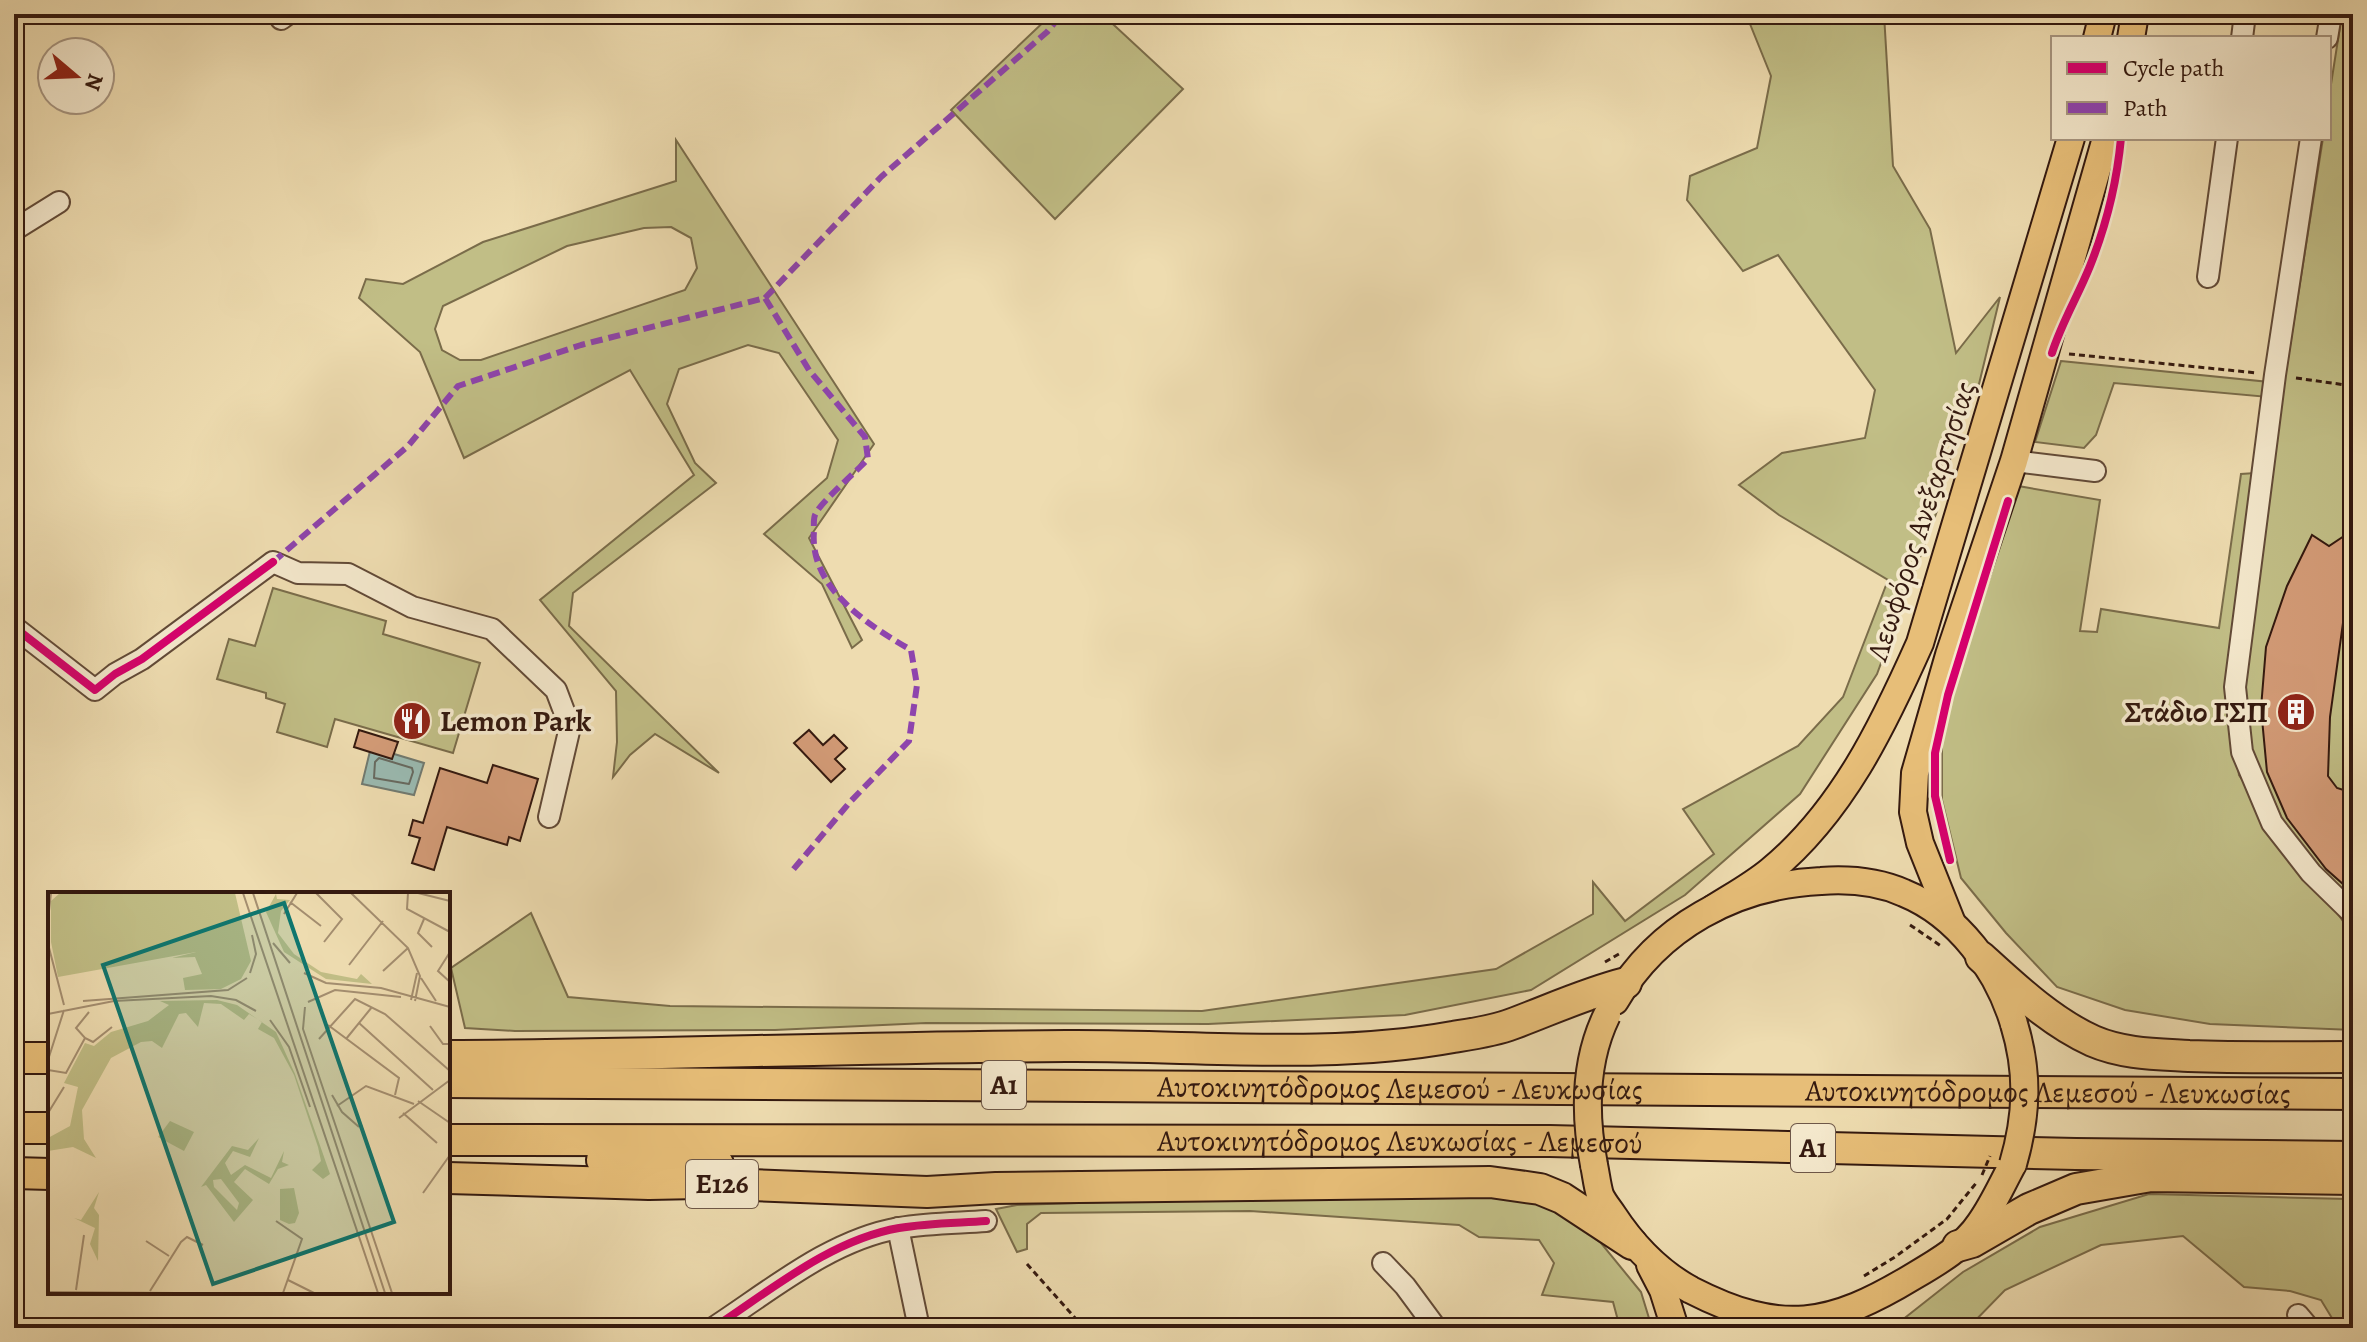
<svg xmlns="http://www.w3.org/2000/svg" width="2367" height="1342" viewBox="0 0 2367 1342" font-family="Alegreya,serif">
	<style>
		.green { fill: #c1be86; stroke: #7a6c4a; stroke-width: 2; fill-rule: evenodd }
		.water { fill: #9abab1; stroke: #717a70; stroke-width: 2 }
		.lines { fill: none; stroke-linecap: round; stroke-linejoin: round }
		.shore { stroke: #676a60; stroke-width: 2 }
		.building { fill: #d39b77; stroke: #34190f; stroke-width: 2 }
		.minor-casing { stroke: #624a37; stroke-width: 24 }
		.major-casing { stroke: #34190f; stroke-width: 30 }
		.highway-casing { stroke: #34190f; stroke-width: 34 }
		.path { stroke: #34190f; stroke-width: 3; stroke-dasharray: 6 4; stroke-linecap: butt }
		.minor { stroke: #f4e8cc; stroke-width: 20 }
		.major { stroke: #e7be78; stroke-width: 26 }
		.highway { stroke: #e7be78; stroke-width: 30 }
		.major-bridge-casing { stroke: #34190f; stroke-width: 30; stroke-linecap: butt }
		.path-bridge { stroke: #34190f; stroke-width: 3; stroke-dasharray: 6 4; stroke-linecap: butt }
		.major-bridge { stroke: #e7be78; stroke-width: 26 }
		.quiet { stroke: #8e44ad; stroke-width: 6; stroke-dasharray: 12 6; stroke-linecap: butt }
		.cycleway-casing { stroke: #f4e8cc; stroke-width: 13 }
		.cycleway { stroke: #d6006c; stroke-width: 8 }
		.labels { text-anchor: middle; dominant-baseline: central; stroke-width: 7; stroke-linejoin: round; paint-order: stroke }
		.shield { fill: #f4e8cc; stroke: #6e5748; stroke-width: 2 }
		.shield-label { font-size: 28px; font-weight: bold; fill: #34190f }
		.street-label { font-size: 30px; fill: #34190f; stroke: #f4e8cc }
		.poi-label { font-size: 30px; font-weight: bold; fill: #34190f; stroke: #f4e8cc; text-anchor: end }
		.inset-road { fill: none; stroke: #a48e70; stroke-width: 2 }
		.view { fill: #0f766e; fill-opacity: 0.15; stroke: #0f766e; stroke-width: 4 }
		.inset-edge { fill: none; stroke: #34190f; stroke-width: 4 }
	</style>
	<rect width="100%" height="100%" fill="#eedcb0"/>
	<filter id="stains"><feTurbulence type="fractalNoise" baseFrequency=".0025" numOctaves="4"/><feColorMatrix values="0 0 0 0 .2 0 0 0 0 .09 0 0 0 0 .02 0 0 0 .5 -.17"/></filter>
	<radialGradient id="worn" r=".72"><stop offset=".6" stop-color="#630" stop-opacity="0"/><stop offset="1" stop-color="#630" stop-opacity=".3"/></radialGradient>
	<g class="green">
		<path d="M1052 14H1102L1183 89 1055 219 951 110Z"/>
		<path d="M1746 14H1884L1893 166 1930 229 1956 353 2000 297 1979 384 1944 438 1937 511 1877 674 1800 794 1685 895 1531 990 1405 1015 1208 1024 926 1023 775 1030 515 1031 465 1028 451 968 531 913 568 997 670 1006 1202 1011 1496 969 1593 914V882L1625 921 1714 854 1683 809 1798 746 1843 697 1888 580 1779 515 1739 485 1782 453 1865 438 1875 390 1778 255 1743 271 1687 200 1690 176 1757 148 1771 76Z"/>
		<path d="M2342 14H2353V916L2322 892 2348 928 2353 931V1030L2210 1024 2125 1010 2057 987 2006 933 1961 878 1942 800V730L2018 486 2100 500 2080 631 2097 632 2101 609 2219 628 2241 474 2255 473 2228 693 2239 775 2256 799 2239 667 2323 138H2329V97Z"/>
		<path d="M676 140 874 444 809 538 862 640 852 648 822 584 764 534 827 478 838 440 779 353 748 345 679 369 667 404 695 463 716 483 573 593 569 626 719 773 655 734 630 755 613 777 617 742 616 691 540 600 694 475 630 370 464 458 420 352 359 298 366 279 403 284 483 242 676 181ZM671 227 691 238 697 268 685 290 481 360H460L442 350 435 329 443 306 567 246 644 228Z"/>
		<path d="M2061 361 2269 382 2268 397 2114 383 2096 435 2084 448 2035 442Z"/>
		<path d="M273 588 386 621 383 634 480 663 453 753 335 719 327 747 277 732 285 704 266 698V693L217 679 229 639 255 646Z"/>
		<path d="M1468 1190 1549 1204 1601 1243 1641 1292 1652 1328H1620L1613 1302 1542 1295 1554 1263 1539 1240 1479 1237 1459 1225 1250 1211 1041 1213 1027 1224V1249L1017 1252 996 1209 1017 1205Z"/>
		<path d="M2149 1194 2348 1199 2349 1237H2353V1328H2338L2321 1300 2290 1291 2244 1287 2183 1236 2101 1245 2005 1290 1968 1328H1892L1963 1272 2040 1227Z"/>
	</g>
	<path class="water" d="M371 747 424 763 414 795 362 784Z"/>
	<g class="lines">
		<path class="shore" d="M379 758 412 768 413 772 409 784 374 778 375 762Z"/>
	</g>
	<g class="building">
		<path d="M2353 530V590L2343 623 2330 717 2328 776 2337 788 2353 793V893L2326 869 2287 818 2267 772 2261 708 2266 647 2287 586 2312 535 2329 546Z"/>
		<path d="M359 730 398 742 392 759 354 747Z"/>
		<path d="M809 730 823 745 834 735 847 748 835 759 845 769 831 782 794 743Z"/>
		<path d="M493 765 538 779 520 841 509 837 507 845 447 827 434 870 412 863 420 838 409 835 413 820 423 823 440 768 487 783Z"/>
	</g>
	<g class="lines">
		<g class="minor-casing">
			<g id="minor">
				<path d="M281 19 288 14"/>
				<path d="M2242 38 2245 14"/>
				<path d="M2327 38 2331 14"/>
				<path d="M2311 138 2275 375 2235 687 2242 752 2272 823 2311 873 2353 914"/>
				<path d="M14 230 59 202"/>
				<path d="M2208 277 2227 138"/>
				<path d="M2014 461 2095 471"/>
				<path d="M14 627 95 690 115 674 142 659 273 562 298 573 348 574 412 607 492 629 556 690 570 727 549 817"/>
				<path d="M898 1228 919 1328"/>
				<path d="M1383 1263 1405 1286 1436 1328"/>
				<path d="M2298 1315 2309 1328"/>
				<path d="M713 1328C770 1291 830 1240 899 1228 927 1223 957 1223 986 1221"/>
			</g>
		</g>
		<g class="major-casing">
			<g id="major">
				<path d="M2097 38 2103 14"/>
				<path d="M2131 38 2135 14"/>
				<path d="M1714 908C1733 896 1753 885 1770 871 1842 812 1883 726 1920 643L2071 138"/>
				<path d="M1952 923 1920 843 1913 812 1915 773 1949 655 2014 461 2106 138"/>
				<path d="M1615 1001C1658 927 1735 885 1821 881 1848 879 1879 882 1904 893 1958 915 1998 970 2014 1024"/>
				<path d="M1594 1165C1596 1174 1597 1185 1600 1195 1603 1202 1609 1209 1613 1215 1634 1247 1658 1272 1691 1290 1781 1336 1830 1327 1914 1276 1938 1262 1965 1246 1980 1223 1993 1205 2002 1184 2013 1164"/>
				<path d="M1650 1265 1663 1290 1675 1328"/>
			</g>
		</g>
		<g class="highway-casing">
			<g id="highway">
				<path d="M1981 957C2015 988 2051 1022 2093 1041 2123 1054 2156 1054 2189 1056 2243 1058 2298 1057 2353 1057"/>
				<path d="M448 1056C654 1055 860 1047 1066 1046 1194 1045 1326 1060 1453 1037 1472 1034 1494 1031 1512 1024 1550 1010 1586 993 1626 983"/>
				<path d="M14 1058H50"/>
				<path id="s1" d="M448 1082 2353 1094"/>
				<path d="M14 1128H50"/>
				<path id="s2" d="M448 1140 1550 1141 2076 1154 2353 1157"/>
				<path d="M602 1160 718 1164"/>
				<path d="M14 1173 50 1174"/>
				<path d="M448 1178 649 1184 699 1183 927 1192 996 1188 1490 1182 1540 1189 1562 1198 1632 1244"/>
				<path d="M1958 1246 1972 1242 2029 1209 2076 1189 2151 1176 2353 1179"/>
			</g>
		</g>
		<g class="path">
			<path d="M2069 354 2257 373"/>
			<path d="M2296 378 2353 386"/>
			<path d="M1947 471 1956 431 1962 421"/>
			<path d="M1910 925 1941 946"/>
			<path d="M1605 962 1619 954"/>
			<path d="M1027 1264 1084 1328"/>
			<path d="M1864 1276 1895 1257 1947 1219 1977 1182"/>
			<path d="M1875 1328 1886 1319"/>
		</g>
		<use href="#minor" class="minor"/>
		<use href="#major" class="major"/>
		<use href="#highway" class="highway"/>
		<g class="major-bridge-casing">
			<g id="major-bridge">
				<path d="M2013 1164C2027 1116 2029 1073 2014 1024"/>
				<path d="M1594 1165C1584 1113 1584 1062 1607 1015"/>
			</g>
		</g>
		<path class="path-bridge" d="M1982 1175 1990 1156"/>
		<use href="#major-bridge" class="major-bridge"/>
		<g class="quiet">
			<path d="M765 298 881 177 1047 32 1062 14"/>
			<path d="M273 562 408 446 458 386 581 345 765 298 809 370 865 437 868 459C857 471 822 501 816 513 813 517 814 526 814 531 809 588 868 625 911 650L917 685 909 741 850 802 792 871"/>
		</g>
		<g class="cycleway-casing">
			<g id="cycleway">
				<path d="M2052 353C2062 322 2078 296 2090 266 2106 226 2117 181 2121 138"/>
				<path d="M14 627 95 690 115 674 142 659 273 562"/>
				<path d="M1950 860 1935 796V753L1948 695 2008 501"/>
				<path d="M713 1328C770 1291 830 1240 899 1228 927 1223 957 1223 986 1221"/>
			</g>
		</g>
		<use href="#cycleway" class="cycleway"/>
	</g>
	<defs>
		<g id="building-disc" transform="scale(2)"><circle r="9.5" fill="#8f2418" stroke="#f4e8cc"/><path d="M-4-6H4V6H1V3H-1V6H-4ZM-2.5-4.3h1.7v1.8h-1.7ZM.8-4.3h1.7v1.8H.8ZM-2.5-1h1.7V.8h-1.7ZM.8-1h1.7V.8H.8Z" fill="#fff"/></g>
		<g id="restaurant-disc" transform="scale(2)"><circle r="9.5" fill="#8f2418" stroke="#f4e8cc"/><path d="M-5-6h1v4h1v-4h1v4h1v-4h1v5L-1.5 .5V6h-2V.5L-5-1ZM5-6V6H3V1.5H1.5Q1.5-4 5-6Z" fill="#fff"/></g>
	</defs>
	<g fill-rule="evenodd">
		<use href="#building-disc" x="2296" y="712"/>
		<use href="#restaurant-disc" x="412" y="721"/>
	</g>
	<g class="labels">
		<g class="shield">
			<rect x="982" y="1061" width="44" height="48" rx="6"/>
			<rect x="1791" y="1124" width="44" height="48" rx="6"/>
			<rect x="686" y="1160" width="72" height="48" rx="6"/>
		</g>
		<g class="shield-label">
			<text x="1004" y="1085">A1</text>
			<text x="1813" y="1148">A1</text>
			<text x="722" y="1184">E126</text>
		</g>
		<g class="street-label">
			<text transform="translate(1921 521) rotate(-72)">Λεωφόρος Ανεξαρτησίας</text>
			<text stroke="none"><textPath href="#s1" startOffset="952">Αυτοκινητόδρομος Λεμεσού - Λευκωσίας</textPath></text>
			<text stroke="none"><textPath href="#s1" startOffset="1600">Αυτοκινητόδρομος Λεμεσού - Λευκωσίας</textPath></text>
			<text stroke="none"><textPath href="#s2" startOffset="952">Αυτοκινητόδρομος Λευκωσίας - Λεμεσού</textPath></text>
		</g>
		<g class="poi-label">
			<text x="2268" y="712">Στάδιο ΓΣΠ</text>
			<text x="440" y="721" text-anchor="start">Lemon Park</text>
		</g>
	</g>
	<g transform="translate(48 892)">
		<rect width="402" height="402" fill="#eedcb0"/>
		<path d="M12 1H187L203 69 193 87 173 97 137 98 135 86 154 82 147 65 124 66 148 60 10 85 3 50V9ZM228 2 229 7 242 8 233 19 230 41 246 62 273 80 309 87 313 82 324 92 278 87 236 60 218 20ZM169 108 189 113 228 140 247 182 282 282 275 287 264 278 273 269 270 255 246 183 226 146 210 137 214 130 201 122 196 128 173 112 156 111 150 135 138 121 131 122 114 156 104 149 93 150 63 166 34 218 36 247 48 266 25 255 0 259V246L22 234 30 195 16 191 37 151 46 154 63 140 100 129 121 113 112 109ZM122 229 146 240 136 259 110 245ZM211 246 202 265 185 259 177 271 183 283 197 273 223 286 236 259 234 270 241 273 230 277 221 292 197 277 186 290 205 308 186 330 158 293 153 295 184 254 200 258ZM173 287 191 311 189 318 166 295 165 288ZM246 296 251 321 247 331 241 332 232 328V297ZM51 300 46 316 51 323 50 369 42 352 47 336 26 326 33 328Z" fill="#c1be86" fill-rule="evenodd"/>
		<path class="inset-road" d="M195 1 330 401M205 1 337 401M268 1 294 27 276 50M303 1 360 56 372 84 367 109M360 1 359 17 402 40M370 1 402 9M242 10 273 34M236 22 249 1M376 27 370 41 384 55M0 28 3 1M225 51 242 71M0 52 16 113M402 60 390 79 402 90M301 73 335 29M335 79 360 56M202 81 208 62 204 43M256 81 278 91 333 96 402 115M373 86 388 109M363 108 369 81M35 109 180 98 199 86M260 110 287 98 353 105M257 115 255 137 344 401M41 120 28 136 37 146 45 150 64 135M0 122 66 109 163 104 188 108 208 119M222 128 241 155 262 215M311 131 385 198M280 133 351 186 347 203M382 134 395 152H401M271 147 307 107 337 122 402 179M298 147 324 115M0 168 16 118M0 178 18 181 37 146M284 203 294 220 311 235M370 209 402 231M289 214 318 194 366 212M0 221 16 195M355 221 389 251M351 226 402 188M375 301 402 263M228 329 254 347 235 401M98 349 121 364M240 388 266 401M28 398 36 343M102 399 133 350 139 345 155 353M0 400 129 401"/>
		<path class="view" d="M236 11 346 330 165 392 55 73Z"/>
		<rect width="402" height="402" class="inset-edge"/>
	</g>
	<rect width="2367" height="1342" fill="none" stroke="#eedcb0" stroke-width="48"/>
	<rect x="16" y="16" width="2335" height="1310" fill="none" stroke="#34190f" stroke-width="4"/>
	<rect x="24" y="24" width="2319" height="1294" fill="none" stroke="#34190f" stroke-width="2"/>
	<rect x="2051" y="36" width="280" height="104" fill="#f4e8cc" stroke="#a79580" stroke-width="2"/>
	<rect x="2067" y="62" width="40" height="12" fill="#d6006c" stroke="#a79580" stroke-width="2"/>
	<text x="2123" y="76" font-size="24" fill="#34190f">Cycle path</text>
	<rect x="2067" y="102" width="40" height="12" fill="#8e44ad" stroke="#a79580" stroke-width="2"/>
	<text x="2123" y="116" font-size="24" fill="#34190f">Path</text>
	<g transform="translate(76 76) rotate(109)"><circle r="38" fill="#f4e8cc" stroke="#a79580" stroke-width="2"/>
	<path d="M0-6L14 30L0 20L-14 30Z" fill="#8f2418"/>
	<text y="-12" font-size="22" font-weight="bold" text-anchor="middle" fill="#34190f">N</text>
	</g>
	<rect width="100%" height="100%" filter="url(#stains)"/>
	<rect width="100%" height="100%" fill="url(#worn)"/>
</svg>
